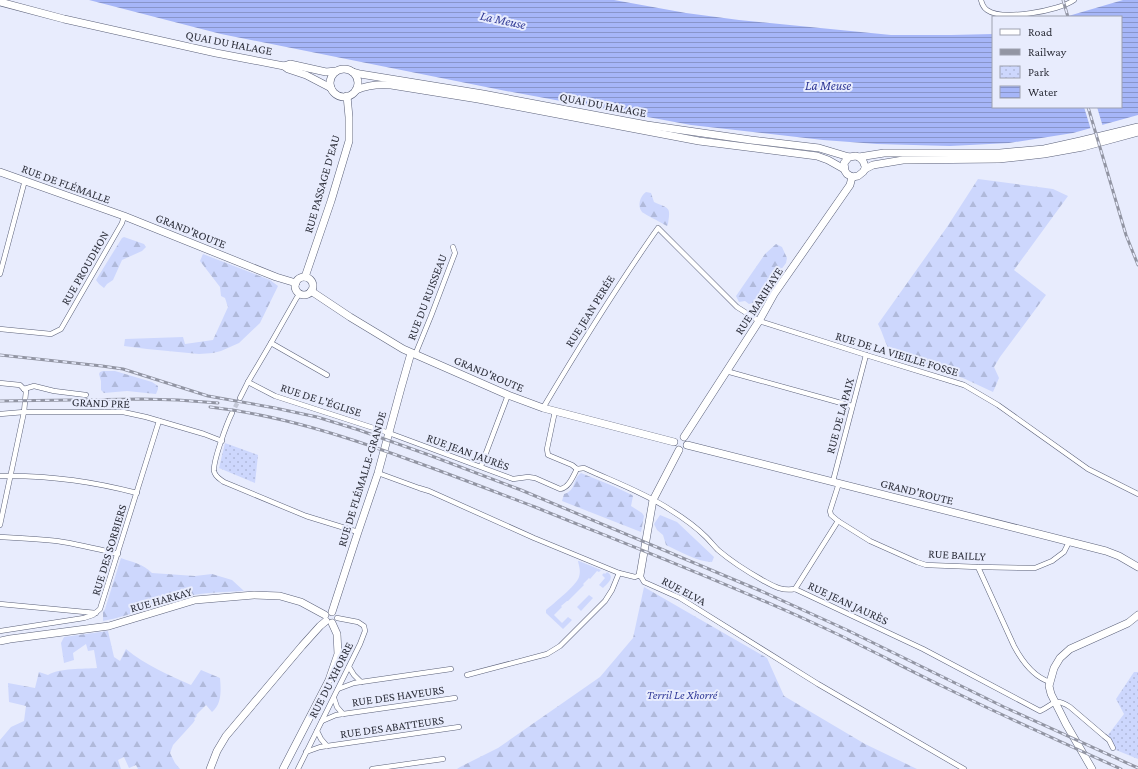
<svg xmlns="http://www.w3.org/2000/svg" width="1138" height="769" viewBox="0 0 1138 769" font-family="'Crimson Pro',serif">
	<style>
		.grass { fill: #cdd7fd }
		.forest { fill: url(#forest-firs) }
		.park { fill: url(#park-dots) }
		.water { fill: url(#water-rules) }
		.pier { fill: #e8ecfd }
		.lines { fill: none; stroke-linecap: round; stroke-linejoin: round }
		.street-tunnel { stroke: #c3c7d6; stroke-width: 4.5; stroke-dasharray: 4.5 2; stroke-linecap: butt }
		.street-casing { stroke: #5b6179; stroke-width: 5.5 }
		.secondary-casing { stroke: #5b6179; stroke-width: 8 }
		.street { stroke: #fff; stroke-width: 4.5 }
		.secondary { stroke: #fff; stroke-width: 7 }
		.rail-casing { stroke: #9295a3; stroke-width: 3 }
		.rail { stroke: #e8ecfd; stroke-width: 1.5; stroke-dasharray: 4.5; stroke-linecap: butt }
		.labels { text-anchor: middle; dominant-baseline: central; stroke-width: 4; stroke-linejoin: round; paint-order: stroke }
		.street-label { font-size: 12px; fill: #2f313c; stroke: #e8ecfd }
		.park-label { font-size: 12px; font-style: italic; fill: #343d9a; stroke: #e8ecfd }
		.water-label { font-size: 13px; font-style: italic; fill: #313a96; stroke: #e8ecfd }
	</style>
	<defs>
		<pattern id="forest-firs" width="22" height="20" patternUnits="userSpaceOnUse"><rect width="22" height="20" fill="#cdd7fd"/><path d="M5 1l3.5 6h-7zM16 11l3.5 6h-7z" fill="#b0b9da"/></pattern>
		<pattern id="park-dots" width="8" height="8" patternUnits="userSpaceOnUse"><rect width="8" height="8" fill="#cdd7fd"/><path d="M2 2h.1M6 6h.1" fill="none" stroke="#b0b9da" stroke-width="1.8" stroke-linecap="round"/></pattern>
		<pattern id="water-rules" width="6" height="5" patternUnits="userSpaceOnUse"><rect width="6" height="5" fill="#a6b6f8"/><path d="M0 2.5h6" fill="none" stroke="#8895ca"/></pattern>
	</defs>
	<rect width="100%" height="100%" fill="#e8ecfd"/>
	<g class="grass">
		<path d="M578 561H579L601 570 599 572 597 571 590 579 589 578 583 584 584 585 568 601H567L561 606 562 607 554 615 562 623 568 617 572 620 563 629 546 613V610C554 603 576 586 579 577 581 571 579 566 578 561Z"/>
		<path d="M607 572C616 577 607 584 603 588L599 585 605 578 602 575 604 573 605 574Z"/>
		<path d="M589 595 593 598 581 611 577 607Z"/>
	</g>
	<g class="forest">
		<path d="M978 179 1053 189 1068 196 1014 270 1046 295 1000 357 994 367 999 378 993 392 963 378 891 352C885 344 883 333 878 324L947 227Z"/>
		<path d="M646 192 651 193 654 202C669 209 671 206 668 224L667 226C664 224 644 214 642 212 637 206 640 196 646 192Z"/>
		<path d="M124 237 144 244 146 247 142 251 122 260 113 280 107 284 104 288 99 284 96 280 122 238Z"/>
		<path d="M776 244 782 247 787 258 786 263 758 301 749 304 745 301 739 302 736 296 765 254Z"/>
		<path d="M203 254 270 280 278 286 260 323 239 343 221 351 213 353 199 354 147 349 124 346 125 339 183 337 185 344 213 340 228 307 225 298 221 296 220 287 200 261Z"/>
		<path d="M103 371H115L152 382 158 386V389L156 394 127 391 104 393 101 390V381L99 374 100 372Z"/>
		<path d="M581 473 613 486 632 495 633 496 631 506 642 513 644 516 641 532 562 501 564 494C577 490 572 479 581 473Z"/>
		<path d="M660 515 677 522 714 557 712 562C698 562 679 551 666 545L663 535 657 530 654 524Z"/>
		<path d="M121 558C134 563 142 563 152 573L195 576 212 574 232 580 244 591C225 592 207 592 188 596 159 602 132 616 103 621V612L105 609Z"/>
		<path d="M644 587 767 658 784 696 865 744 917 769H457L460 767 498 748 600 677 633 638Z"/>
		<path d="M108 631 114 657 120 661 126 649C145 665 169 675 191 685L201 670 220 678C221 690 222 704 212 712L206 705 196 715 197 716 194 719 195 720 193 723 173 745 170 753 175 763 180 769H138L136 765 129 768 124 757 118 760 121 769H0V740L11 727 24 721 26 706 9 702 8 683 35 688 39 672 48 675C59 668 84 669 97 668L94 650 88 651 86 644 73 653 74 660 64 663 61 643 64 637Z"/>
	</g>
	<g class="park">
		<path d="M225 443 258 455 255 483 219 468Z"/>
		<path d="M1134 672H1138V759L1116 750 1108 735 1124 714 1116 699Z"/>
	</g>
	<path class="water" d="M89 0H614L686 13 739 20 891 35H951L993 34V107H1121V17H1065L1123 0H1138V115L1073 133 1009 143 950 146 877 144 823 140 691 125 506 91 221 34Z"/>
	<path class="pier" d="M1084 107H1097L1103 127 1091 130Z"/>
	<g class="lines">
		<path class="street-tunnel" d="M232 413 240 398"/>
		<g class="street-casing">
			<g id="street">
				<path d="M981 0C982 4 984 8 987 10 1002 21 1059 11 1074 0"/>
				<path d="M0 274 25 180"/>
				<path d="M0 329 51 334 61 329 122 223 124 216"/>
				<path d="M271 343 327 375"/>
				<path d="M415 355 431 316 455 253 453 247"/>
				<path d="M726 371 852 406"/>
				<path d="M248 382 275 396 389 433 513 479 528 477 535 478 560 489C569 488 573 476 577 469L584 468C612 481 643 492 669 509 682 517 695 526 706 537 710 541 714 546 718 550 732 562 748 572 764 581 775 587 782 591 795 589L923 649 1040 711C1055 704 1054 697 1070 707L1104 736 1109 740 1113 748"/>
				<path d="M0 383 20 385 24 389"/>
				<path d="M24 389 34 386 54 391 86 395"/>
				<path d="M240 398 248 382 271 343 296 299 300 293"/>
				<path d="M543 408C578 349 614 291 653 235L658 228 737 307 759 321 866 355 964 385 998 405 1088 469 1138 494"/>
				<path d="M555 411 547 449 548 455 572 465 577 469"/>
				<path d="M232 413C227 423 213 461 214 471 215 477 220 479 224 482L306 516 358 532"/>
				<path d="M0 414 24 412H123L146 417 204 434 222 441"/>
				<path d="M481 466 508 395"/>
				<path d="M378 473 419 488 429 491 534 538 619 573 635 577 640 575 644 582 680 598 818 684 964 769"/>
				<path d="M0 476C47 475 92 481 137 493"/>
				<path d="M833 481 866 355"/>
				<path d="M839 483 830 511 831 515 838 521 870 541 917 562 926 565 978 567 1035 568 1052 561 1064 552 1069 542"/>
				<path d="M0 525 24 412 26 391 24 389"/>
				<path d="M0 537C19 538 38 539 57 541 77 544 98 549 118 554"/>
				<path d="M978 567 1014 646C1022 661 1034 677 1050 682"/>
				<path d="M795 589 838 521"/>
				<path d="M0 604 96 613"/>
				<path d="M0 631 84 618 93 615 100 609 159 421"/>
				<path d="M349 667 354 675 361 682"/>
				<path d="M467 675 547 654 560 646 605 601 612 590 619 573"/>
				<path d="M338 689 354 683 451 669"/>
				<path d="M334 698 337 707 343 714"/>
				<path d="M322 721 336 715 455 698"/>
				<path d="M317 731 321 739 327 746"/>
				<path d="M306 752 320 747 459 727"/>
				<path d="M298 769 360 644 365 631 364 626 358 622 337 618"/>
				<path d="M372 769 443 759"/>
			</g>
		</g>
		<g class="secondary-casing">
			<g id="secondary">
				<path d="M0 2 64 19 216 53 284 66 290 64 326 72 336 71"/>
				<path d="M284 66 288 69 306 75 331 88"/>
				<circle cx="344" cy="83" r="14"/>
				<path d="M353 72 360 74 483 94 647 125 751 140 819 148 849 157 856 156 859 157 863 161 865 166V169L863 172 858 176 852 177 847 174 845 171 844 163 849 157"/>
				<path d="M356 90C367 85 378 84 391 85L478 99 699 141 817 156 828 160 844 169"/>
				<path d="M859 157 884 153H1000L1044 149 1080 141 1138 127"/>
				<path d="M865 169 873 165 903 160 999 159 1044 154 1083 147 1138 132"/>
				<path d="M0 172 124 216 276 277 296 283"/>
				<path d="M305 277 331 201 349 141V117L347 96"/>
				<circle cx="304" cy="286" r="9"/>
				<path d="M311 291 350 317 403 349 508 395 543 408 674 442"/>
				<path d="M684 437 759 321 774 294 850 185 852 177"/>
				<path d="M687 445 1106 551 1119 556 1138 567"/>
				<path d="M640 575 653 500 679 450"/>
				<path d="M332 612 358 532 378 473 401 388 411 353"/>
				<path d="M0 641 10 639 109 626 195 600 254 595 280 596 301 602 325 615"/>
				<path d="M210 769 217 751 226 736 302 646 320 626 326 621"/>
				<path d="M283 769 329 680 338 654 337 634 332 623"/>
				<path d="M1092 769 1066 724 1051 694 1049 686 1054 668 1060 658 1070 649 1128 623 1138 615"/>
			</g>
		</g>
		<use href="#street" class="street"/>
		<use href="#secondary" class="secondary"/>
		<g class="rail-casing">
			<g id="rail">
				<path d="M1063 0 1068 17"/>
				<path d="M1088 107 1126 235 1138 265"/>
				<path d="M0 355 102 366 123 369 208 396 275 408 317 417 359 430 429 455 521 490 761 591 847 630 1004 707 1138 768"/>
				<path d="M0 401 142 399 178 400 218 403"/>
				<path d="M210 407C279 415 345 436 410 460 452 475 493 491 535 507 626 544 719 580 809 621 854 641 897 664 942 686 1001 715 1061 742 1121 769"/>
			</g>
		</g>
		<use href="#rail" class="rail"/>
	</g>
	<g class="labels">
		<g class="street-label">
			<text transform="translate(229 43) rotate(11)">QUAI DU HALAGE</text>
			<text transform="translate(603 105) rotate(11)">QUAI DU HALAGE</text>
			<text transform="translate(66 184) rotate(20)">RUE DE FLÉMALLE</text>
			<text transform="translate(322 184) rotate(-74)">RUE PASSAGE D'EAU</text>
			<text transform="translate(191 231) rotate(22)">GRAND'ROUTE</text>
			<text transform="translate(85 268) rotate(-60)">RUE PROUDHON</text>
			<text transform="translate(427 297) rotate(-69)">RUE DU RUISSEAU</text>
			<text transform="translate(759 301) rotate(-57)">RUE MARIHAYE</text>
			<text transform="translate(590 311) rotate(-58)">RUE JEAN PERÉE</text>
			<text transform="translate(897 354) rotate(17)">RUE DE LA VIEILLE FOSSE</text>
			<text transform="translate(489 374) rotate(23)">GRAND'ROUTE</text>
			<text transform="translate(321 400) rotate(18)">RUE DE L'ÉGLISE</text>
			<text transform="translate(101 403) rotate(2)">GRAND PRÉ</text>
			<text transform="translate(840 416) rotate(-75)">RUE DE LA PAIX</text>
			<text transform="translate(468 452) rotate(20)">RUE JEAN JAURÈS</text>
			<text transform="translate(362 479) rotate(-73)">RUE DE FLÉMALLE-GRANDE</text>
			<text transform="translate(917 492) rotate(14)">GRAND'ROUTE</text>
			<text transform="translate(109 550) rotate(-73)">RUE DES SORBIERS</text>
			<text transform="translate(957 555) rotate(3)">RUE BAILLY</text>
			<text transform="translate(684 591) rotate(28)">RUE ELVA</text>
			<text transform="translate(161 600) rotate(-16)">RUE HARKAY</text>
			<text transform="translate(848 603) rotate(25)">RUE JEAN JAURÈS</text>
			<text transform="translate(331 680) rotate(-63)">RUE DU XHORRE</text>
			<text transform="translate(398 696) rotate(-8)">RUE DES HAVEURS</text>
			<text transform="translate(392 727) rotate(-8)">RUE DES ABATTEURS</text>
		</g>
		<g class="park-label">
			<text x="682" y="695">Terril Le Xhorré</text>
		</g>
		<g class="water-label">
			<text transform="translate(503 20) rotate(12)">La Meuse</text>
			<text x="828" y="85">La Meuse</text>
		</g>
	</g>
	<rect x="992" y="16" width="130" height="92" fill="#e8ecfd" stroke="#9ea1b0"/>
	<rect x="1000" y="29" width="20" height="6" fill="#ffffff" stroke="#9ea1b0"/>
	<text x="1028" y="36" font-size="12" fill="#2f313c">Road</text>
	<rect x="1000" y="49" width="20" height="6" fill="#9295a3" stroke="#9ea1b0"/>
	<text x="1028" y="56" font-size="12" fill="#2f313c">Railway</text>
	<rect x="1000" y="66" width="20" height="12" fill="url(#park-dots)" stroke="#9ea1b0"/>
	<text x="1028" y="76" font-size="12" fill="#2f313c">Park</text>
	<rect x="1000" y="86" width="20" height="12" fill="url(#water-rules)" stroke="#9ea1b0"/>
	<text x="1028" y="96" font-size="12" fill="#2f313c">Water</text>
</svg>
